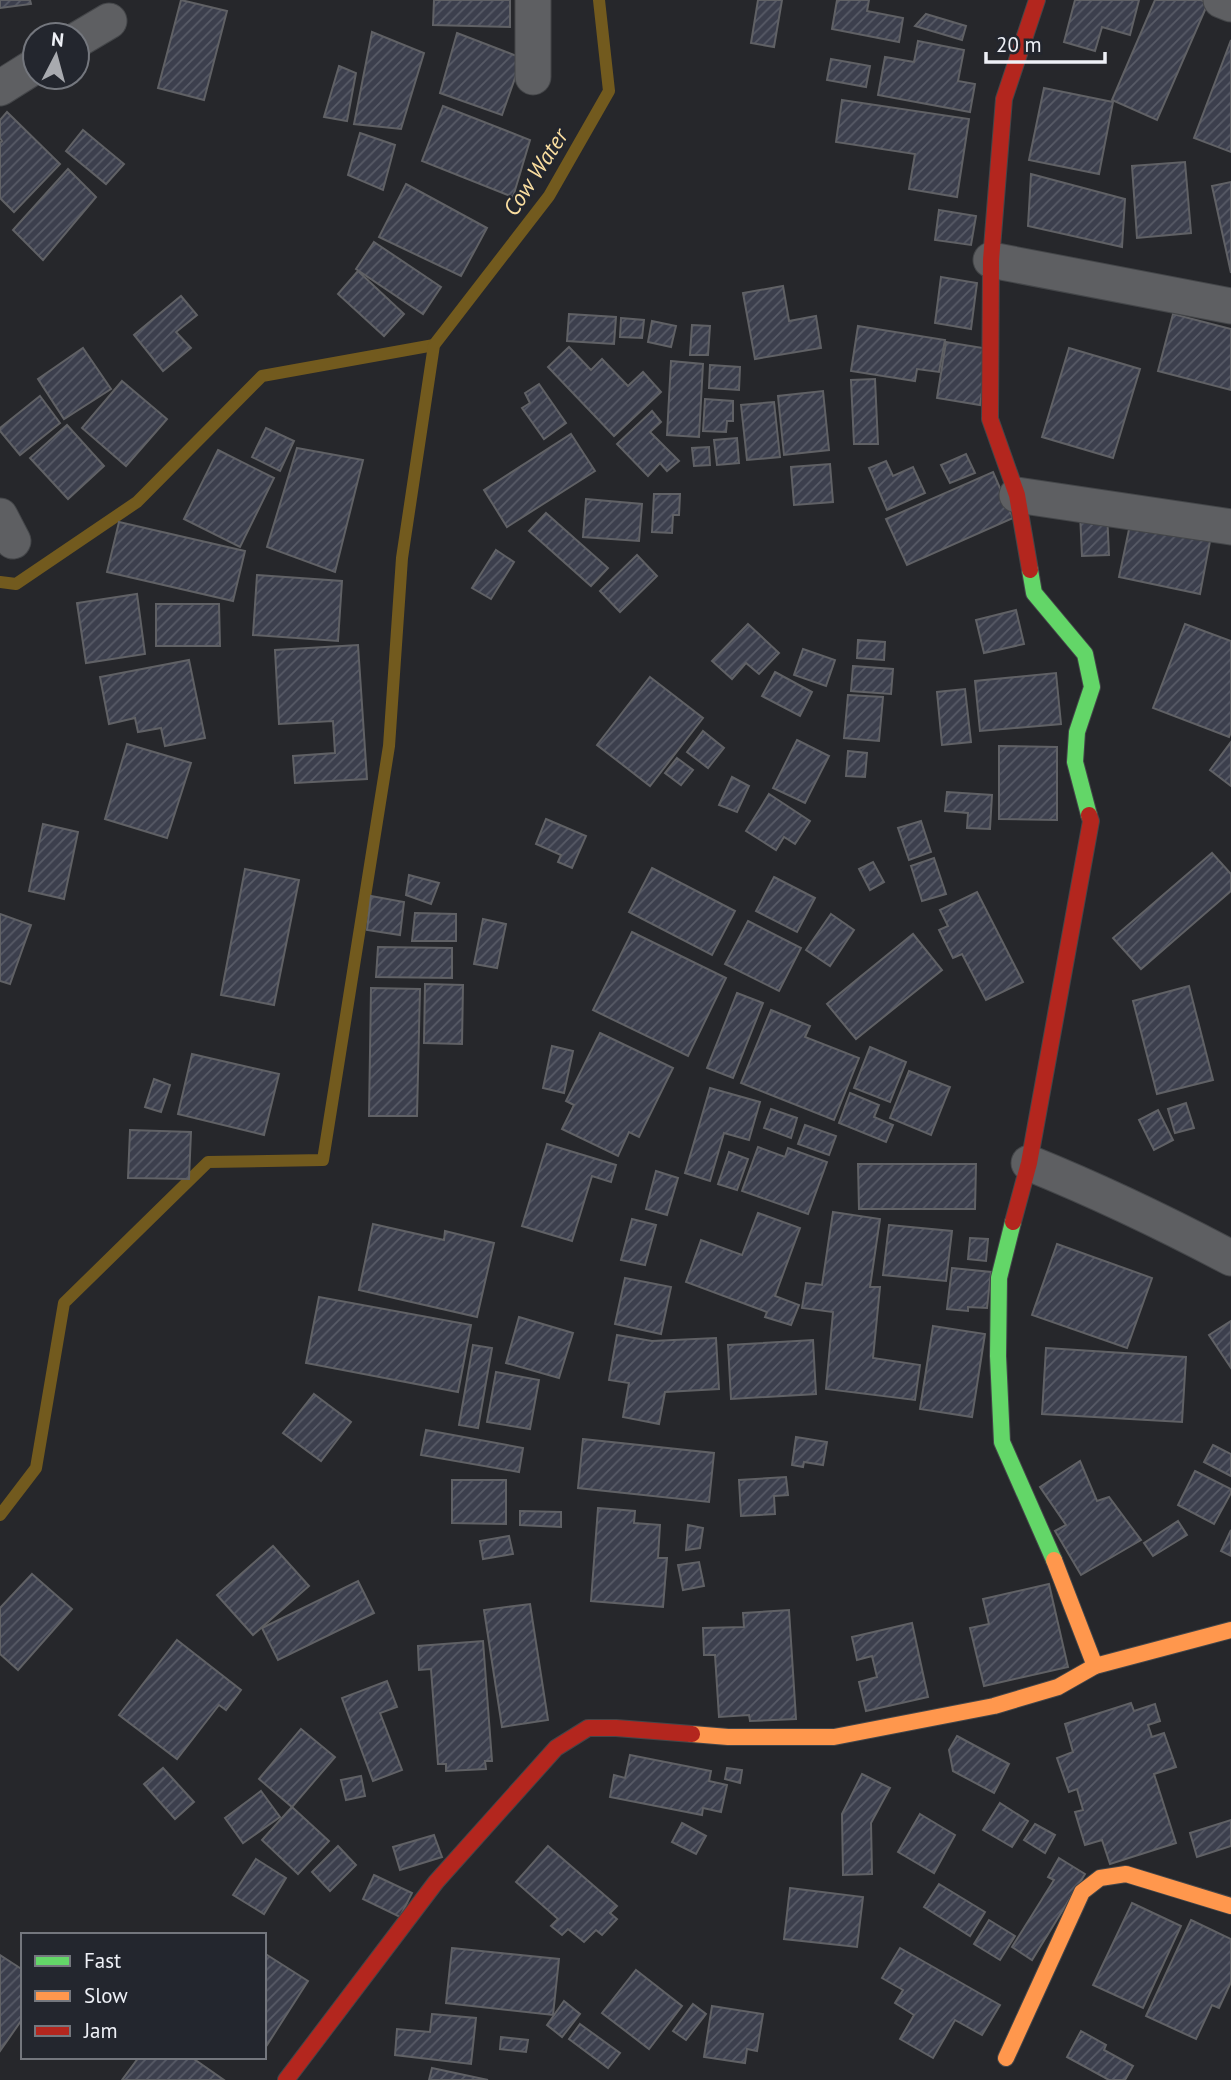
<svg xmlns="http://www.w3.org/2000/svg" width="1231" height="2080" viewBox="0 0 1231 2080" font-family="'PT Sans',sans-serif">
	<style>
		.lines { fill: none; stroke-linecap: round; stroke-linejoin: round }
		.stream { stroke: #725a1e; stroke-width: 12 }
		.building { fill: url(#building-hatch); stroke: #606165; stroke-width: 2 }
		.street-casing { stroke: #444649; stroke-width: 37 }
		.fast-casing { stroke: #444649; stroke-width: 18 }
		.slow-casing { stroke: #444649; stroke-width: 18 }
		.jam-casing { stroke: #444649; stroke-width: 18 }
		.street { stroke: #5e5f62; stroke-width: 35 }
		.fast { stroke: #63d668; stroke-width: 16 }
		.slow { stroke: #ff974d; stroke-width: 16 }
		.jam { stroke: #b3261e; stroke-width: 16 }
		.labels { text-anchor: middle; dominant-baseline: central; stroke-width: 5; stroke-linejoin: round; paint-order: stroke }
		.water-label { font-size: 23px; font-style: italic; fill: #f9dd9f; stroke: #23262e }
	</style>
	<defs>
		<pattern id="building-hatch" width="6" height="6" patternUnits="userSpaceOnUse" patternTransform="scale(1.75)"><rect width="6" height="6" fill="#3c3f4d"/><path d="M-1 1l2-2M0 6l6-6M5 7l2-2" fill="none" stroke="#585b67"/></pattern>
	</defs>
	<rect width="100%" height="100%" fill="#26272b"/>
	<g class="lines">
		<g class="stream">
			<path d="M0 582 16 584 137 502 262 376 434 345"/>
			<path d="M0 1515 36 1468 64 1303 208 1162 323 1160 389 746 402 558 434 345 549 196 609 91 599 0"/>
		</g>
	</g>
	<g class="building">
		<path d="M0 0H30L31 4 0 8Z"/>
		<path d="M181 0 227 11 204 100 158 88Z"/>
		<path d="M434 0H510V27L433 25Z"/>
		<path d="M758 0H782L774 47 751 43Z"/>
		<path d="M837 0H869L867 11 903 18 899 42 832 29Z"/>
		<path d="M1075 0H1139L1130 35 1102 27 1095 51 1064 42Z"/>
		<path d="M1155 0H1201L1208 3 1157 120 1112 100Z"/>
		<path d="M926 14 966 26 962 40 915 26Z"/>
		<path d="M372 32 424 53 401 129 354 124Z"/>
		<path d="M457 33 522 58 502 115 440 93Z"/>
		<path d="M1231 40V152L1194 138Z"/>
		<path d="M918 41 964 50 958 81 975 84 970 112 878 95 885 57 914 62Z"/>
		<path d="M831 59 870 66 866 87 827 80Z"/>
		<path d="M339 66 356 73 347 121 324 117Z"/>
		<path d="M1044 88 1113 102 1099 174 1029 160Z"/>
		<path d="M842 100 969 119 957 197 909 189 915 154 836 142Z"/>
		<path d="M443 106 530 140 513 197 422 161Z"/>
		<path d="M7 112 60 164 14 212 0 198V143L2 141 0 138V120Z"/>
		<path d="M83 130 124 164 106 184 66 151Z"/>
		<path d="M360 133 395 145 383 190 348 175Z"/>
		<path d="M1185 162 1191 233 1137 238 1132 166Z"/>
		<path d="M68 169 96 197 43 260 13 230Z"/>
		<path d="M1031 174 1125 199 1122 247 1028 226Z"/>
		<path d="M1231 182V273L1212 186Z"/>
		<path d="M406 184 487 228 461 276 379 237Z"/>
		<path d="M939 210 976 216 971 245 935 240Z"/>
		<path d="M374 242 441 287 423 314 356 269Z"/>
		<path d="M358 271 404 314 384 336 338 294Z"/>
		<path d="M941 277 977 283 971 329 935 323Z"/>
		<path d="M783 286 789 321 816 316 821 348 755 359 743 293Z"/>
		<path d="M181 296 197 315 176 332 191 348 163 371 134 335Z"/>
		<path d="M569 314 616 317 614 344 567 341Z"/>
		<path d="M1173 314 1231 329V390L1158 371Z"/>
		<path d="M621 318 644 320 642 338 620 337Z"/>
		<path d="M652 321 676 326 671 347 648 342Z"/>
		<path d="M692 325 710 326 708 355H690Z"/>
		<path d="M858 326 945 340 939 372 917 369 915 381 851 371Z"/>
		<path d="M946 342 989 349 980 405 937 398Z"/>
		<path d="M569 347 591 370 602 359 628 386 643 372 661 392 614 436 548 367Z"/>
		<path d="M83 348 111 389 64 419 38 379Z"/>
		<path d="M1069 348 1140 369 1113 458 1042 437Z"/>
		<path d="M671 361 703 364 699 437 667 435Z"/>
		<path d="M710 365 740 367 739 390 709 388Z"/>
		<path d="M875 379 878 444H854L851 380Z"/>
		<path d="M122 381 167 419 126 466 82 428Z"/>
		<path d="M539 384 566 423 544 439 522 408 530 403 525 393Z"/>
		<path d="M823 391 829 450 784 455 778 396Z"/>
		<path d="M40 396 60 423 20 455 0 431V428Z"/>
		<path d="M705 399 733 401V421H727L726 432 703 431Z"/>
		<path d="M774 402 780 457 747 460 741 405Z"/>
		<path d="M652 411 661 422 650 432 679 461 667 471 660 463 648 476 617 444Z"/>
		<path d="M67 425 104 466 68 499 30 458Z"/>
		<path d="M266 428 294 441 280 471 252 457Z"/>
		<path d="M571 434 595 471 507 527 484 490Z"/>
		<path d="M737 438 739 463 717 465 714 440Z"/>
		<path d="M709 447 710 465 694 466 692 448Z"/>
		<path d="M297 448 363 460 335 572 267 547Z"/>
		<path d="M218 450 274 478 240 547 184 519Z"/>
		<path d="M966 454 975 473 950 483 941 465Z"/>
		<path d="M886 461 893 476 913 467 925 493 887 510 869 468Z"/>
		<path d="M830 464 833 502 794 505 791 467Z"/>
		<path d="M993 472 1013 518 907 565 886 519Z"/>
		<path d="M654 494H680L679 515H673L672 533 652 532Z"/>
		<path d="M586 499 642 504 639 541 583 537Z"/>
		<path d="M1107 512 1109 555 1082 556 1080 513Z"/>
		<path d="M546 513 608 568 591 586 529 531Z"/>
		<path d="M1131 520 1211 536 1200 594 1119 577Z"/>
		<path d="M119 522 245 551 233 601 107 572Z"/>
		<path d="M496 550 514 562 491 599 472 588Z"/>
		<path d="M637 555 657 576 620 612 600 591Z"/>
		<path d="M257 575 342 581 338 641 253 635Z"/>
		<path d="M137 594 145 654 86 663 77 603Z"/>
		<path d="M156 604H219L220 646H156Z"/>
		<path d="M1016 610 1024 644 984 653 976 620Z"/>
		<path d="M748 624 779 653 759 674 746 663 732 679 712 661Z"/>
		<path d="M1185 624 1231 641V732L1229 737 1153 708Z"/>
		<path d="M858 640 885 642 884 660 857 658Z"/>
		<path d="M358 645 367 779 295 783 293 756 335 753 333 721 279 724 275 650Z"/>
		<path d="M803 649 835 660 826 686 794 675Z"/>
		<path d="M189 660 205 738 165 746 161 728 138 732 135 718 109 724 100 677Z"/>
		<path d="M853 666 893 669 891 694 851 691Z"/>
		<path d="M775 672 812 692 800 716 762 696Z"/>
		<path d="M1056 673 1061 724 980 731 975 681Z"/>
		<path d="M650 677 703 718 650 786 597 745Z"/>
		<path d="M965 689 971 742 942 745 937 692Z"/>
		<path d="M848 695 883 697 879 741 844 738Z"/>
		<path d="M703 731 724 748 708 768 687 752Z"/>
		<path d="M797 740 829 756 805 803 773 788Z"/>
		<path d="M1231 742V786L1210 770Z"/>
		<path d="M127 744 191 763 167 838 105 819Z"/>
		<path d="M999 746 1057 747V820L999 819Z"/>
		<path d="M848 751 867 753 865 777 846 776Z"/>
		<path d="M677 758 693 770 681 785 665 773Z"/>
		<path d="M732 777 749 786 737 812 719 805Z"/>
		<path d="M947 792 992 795 990 829 967 828 968 813 945 811Z"/>
		<path d="M769 794 810 821 795 844 784 837 776 850 746 831Z"/>
		<path d="M546 819 586 836 572 868 558 862 561 855 536 844Z"/>
		<path d="M921 821 931 852 909 860 898 828Z"/>
		<path d="M43 824 78 832 64 899 29 891Z"/>
		<path d="M1212 853 1231 874V891L1141 969 1113 938Z"/>
		<path d="M934 858 946 894 922 901 911 866Z"/>
		<path d="M873 862 884 882 870 890 859 869Z"/>
		<path d="M652 868 735 911 712 955 629 912Z"/>
		<path d="M245 869 299 880 274 1005 221 995Z"/>
		<path d="M409 875 439 883 431 904 406 895Z"/>
		<path d="M774 877 815 898 797 932 756 911Z"/>
		<path d="M977 892 1023 982 986 1000 962 954 953 958 939 930 948 926 940 910Z"/>
		<path d="M371 896 404 902 400 935 367 930Z"/>
		<path d="M415 913 456 914V941H412Z"/>
		<path d="M0 914 31 925 10 984 0 981Z"/>
		<path d="M831 914 854 930 830 966 806 950Z"/>
		<path d="M483 919 506 924 497 968 474 964Z"/>
		<path d="M748 921 801 948 779 991 725 964Z"/>
		<path d="M632 932 726 978 688 1056 593 1010Z"/>
		<path d="M913 934 942 970 856 1039 827 1004Z"/>
		<path d="M378 947 452 948V978L376 977Z"/>
		<path d="M425 984 463 985 462 1044 424 1043Z"/>
		<path d="M1189 986 1213 1080 1157 1094 1133 1001Z"/>
		<path d="M371 988 420 989 417 1116H369Z"/>
		<path d="M737 993 763 1003 733 1078 707 1068Z"/>
		<path d="M771 1010 810 1026 805 1037 859 1058 834 1120 741 1083Z"/>
		<path d="M600 1033 673 1068 639 1137 629 1132 618 1156 562 1129 574 1105 566 1101Z"/>
		<path d="M552 1046 573 1051 564 1093 543 1088Z"/>
		<path d="M870 1047 906 1062 890 1102 854 1088Z"/>
		<path d="M192 1054 279 1074 264 1135 178 1114Z"/>
		<path d="M909 1071 950 1087 931 1135 890 1118Z"/>
		<path d="M154 1079 170 1085 161 1112 145 1107Z"/>
		<path d="M710 1088 760 1102 749 1140 724 1133 710 1181 685 1173Z"/>
		<path d="M850 1093 879 1105 874 1117 893 1125 886 1142 839 1123Z"/>
		<path d="M1186 1103 1194 1128 1175 1133 1168 1109Z"/>
		<path d="M771 1109 797 1118 791 1138 764 1128Z"/>
		<path d="M1158 1110 1173 1140 1154 1150 1139 1120Z"/>
		<path d="M805 1125 836 1136 829 1155 798 1144Z"/>
		<path d="M130 1130 191 1132 189 1179 128 1178Z"/>
		<path d="M547 1144 616 1165 611 1182 592 1176 572 1241 522 1226Z"/>
		<path d="M758 1147 785 1157 788 1148 827 1162 808 1214 742 1191Z"/>
		<path d="M729 1152 748 1159 737 1190 718 1184Z"/>
		<path d="M858 1164H976L975 1209H859Z"/>
		<path d="M656 1171 678 1178 667 1215 646 1209Z"/>
		<path d="M833 1212 880 1219 870 1287H880L873 1358 920 1365 915 1400 826 1389 833 1312 802 1308 806 1283 822 1285Z"/>
		<path d="M758 1213 800 1228 775 1296 799 1305 791 1325 765 1317 767 1312 686 1282 701 1240 742 1255Z"/>
		<path d="M632 1219 656 1225 645 1265 621 1260Z"/>
		<path d="M373 1224 444 1240 445 1231 494 1243 477 1317 359 1290Z"/>
		<path d="M889 1225 952 1231 946 1281 883 1275Z"/>
		<path d="M970 1238 988 1239 986 1261 968 1259Z"/>
		<path d="M1057 1244 1152 1278 1127 1348 1032 1315Z"/>
		<path d="M952 1268 991 1272 987 1308 968 1307V1311L947 1309Z"/>
		<path d="M625 1278 671 1287 661 1334 615 1324Z"/>
		<path d="M319 1297 471 1325 458 1392 306 1363Z"/>
		<path d="M519 1317 573 1333 559 1378 506 1363Z"/>
		<path d="M1231 1321V1368L1209 1335Z"/>
		<path d="M933 1326 985 1334 972 1417 920 1409Z"/>
		<path d="M617 1335 652 1341 716 1338 719 1389 665 1392 659 1424 623 1417 629 1383 609 1380Z"/>
		<path d="M813 1340 816 1394 731 1399 728 1345Z"/>
		<path d="M473 1345 492 1348 478 1428 459 1425Z"/>
		<path d="M1046 1348 1186 1357 1182 1422 1042 1414Z"/>
		<path d="M496 1372 539 1380 530 1429 487 1422Z"/>
		<path d="M314 1394 351 1422 321 1461 283 1433Z"/>
		<path d="M426 1430 523 1448 519 1472 421 1455Z"/>
		<path d="M796 1437 827 1442 823 1465 804 1462 803 1467 792 1465Z"/>
		<path d="M583 1439 714 1453 709 1502 578 1488Z"/>
		<path d="M1213 1445 1231 1454V1476L1204 1462Z"/>
		<path d="M1080 1461 1097 1501 1109 1497 1141 1540 1081 1575 1055 1531 1066 1525 1040 1487Z"/>
		<path d="M1195 1471 1231 1489V1493L1214 1524 1178 1505Z"/>
		<path d="M786 1477 788 1495 774 1496 775 1514 741 1516 739 1480Z"/>
		<path d="M452 1480H506V1524L452 1523Z"/>
		<path d="M598 1508 635 1511 634 1523 660 1525 658 1558H667L663 1607 591 1601Z"/>
		<path d="M520 1511 561 1512V1527L520 1525Z"/>
		<path d="M1178 1521 1187 1535 1153 1556 1144 1543Z"/>
		<path d="M688 1525 703 1528 700 1548 686 1550Z"/>
		<path d="M1231 1530V1556L1221 1551Z"/>
		<path d="M509 1536 513 1554 483 1559 480 1541Z"/>
		<path d="M273 1546 309 1586 253 1635 217 1595Z"/>
		<path d="M699 1562 704 1586 683 1590 678 1565Z"/>
		<path d="M32 1574 72 1609 18 1670 0 1654V1608Z"/>
		<path d="M358 1581 374 1613 278 1660 262 1628Z"/>
		<path d="M1049 1584 1068 1667 984 1686 970 1628 989 1624 983 1599Z"/>
		<path d="M530 1604 548 1720 502 1727 484 1610Z"/>
		<path d="M789 1610 796 1719 750 1721 749 1715 719 1717 715 1655H704L703 1628 744 1627 743 1613Z"/>
		<path d="M912 1623 928 1697 866 1711 859 1682 877 1677 872 1656 857 1660 852 1637Z"/>
		<path d="M177 1640 241 1690 226 1710 219 1705 177 1759 119 1715Z"/>
		<path d="M483 1641 492 1761H485L486 1769 446 1771V1764H438L431 1669 419 1670 418 1646Z"/>
		<path d="M387 1681 397 1707 380 1713 402 1770 373 1781 342 1698Z"/>
		<path d="M1131 1703 1134 1711 1155 1704 1160 1721 1148 1725 1152 1737 1164 1733 1176 1767 1154 1774 1176 1843 1110 1864 1102 1840 1085 1845 1075 1812 1083 1810 1077 1789 1069 1792 1057 1758 1073 1752 1065 1724Z"/>
		<path d="M301 1729 335 1757 292 1807 259 1779Z"/>
		<path d="M957 1736 1009 1764 994 1793 953 1771 949 1750Z"/>
		<path d="M630 1755 711 1771 709 1781 727 1785 721 1812 703 1808 702 1815 610 1797 614 1775 625 1778Z"/>
		<path d="M163 1768 194 1802 175 1819 144 1784Z"/>
		<path d="M727 1768 742 1770 740 1783 725 1779Z"/>
		<path d="M862 1774 890 1788 871 1823 872 1874 843 1875 842 1814Z"/>
		<path d="M361 1776 365 1796 346 1800 341 1780Z"/>
		<path d="M261 1791 280 1817 243 1843 225 1818Z"/>
		<path d="M1000 1803 1028 1821 1012 1847 983 1830Z"/>
		<path d="M292 1807 329 1841 298 1874 262 1840Z"/>
		<path d="M920 1814 955 1835 934 1873 898 1852Z"/>
		<path d="M1231 1820V1846L1197 1857 1190 1833Z"/>
		<path d="M682 1823 706 1836 696 1854 672 1842Z"/>
		<path d="M1035 1824 1055 1835 1045 1853 1024 1840Z"/>
		<path d="M434 1835 442 1857 400 1870 393 1847Z"/>
		<path d="M338 1846 356 1865 330 1891 312 1872Z"/>
		<path d="M548 1846 617 1906 610 1913 617 1919 602 1935 596 1930 584 1942 568 1929 562 1935 551 1926 558 1919 516 1882Z"/>
		<path d="M1059 1858 1085 1874 1032 1960 1012 1947 1054 1880 1048 1877Z"/>
		<path d="M256 1859 286 1878 264 1914 233 1895Z"/>
		<path d="M374 1875 412 1893 400 1917 363 1899Z"/>
		<path d="M939 1884 985 1912 970 1936 924 1907Z"/>
		<path d="M790 1888 863 1897 857 1947 784 1939Z"/>
		<path d="M1132 1903 1181 1926 1143 2008 1093 1985Z"/>
		<path d="M989 1920 1015 1936 1000 1960 974 1944Z"/>
		<path d="M1191 1920 1231 1939V1982L1219 2008 1212 2005 1196 2039 1146 2016Z"/>
		<path d="M452 1948 559 1959 553 2015 446 2003Z"/>
		<path d="M900 1948 1000 2005 982 2035 955 2020 933 2058 900 2039 914 2015 895 2003 903 1990 882 1978Z"/>
		<path d="M264 1953 308 1981 267 2045 264 2043Z"/>
		<path d="M0 1955 23 1970V2018L0 2051Z"/>
		<path d="M636 1970 682 2006 649 2049 602 2013Z"/>
		<path d="M564 2001 580 2014 562 2037 547 2025Z"/>
		<path d="M693 2004 706 2014 686 2040 673 2031Z"/>
		<path d="M712 2006 763 2014 757 2051 747 2049 745 2063 704 2057Z"/>
		<path d="M432 2014 476 2018 471 2064 395 2055 397 2029 430 2032Z"/>
		<path d="M580 2024 620 2053 608 2068 569 2039Z"/>
		<path d="M1081 2031 1106 2045 1104 2050 1133 2066 1125 2080H1109L1067 2057Z"/>
		<path d="M501 2037 528 2040 526 2052 500 2049Z"/>
		<path d="M139 2057H191L224 2080H122Z"/>
		<path d="M432 2068 488 2080H429Z"/>
	</g>
	<g class="lines">
		<g class="street-casing">
			<g id="street">
				<path d="M533 0V77"/>
				<path d="M1221 0 1231 4"/>
				<path d="M77 40 109 21"/>
				<path d="M0 88 35 66"/>
				<path d="M991 260 1231 306"/>
				<path d="M1017 495 1231 527"/>
				<path d="M0 516 13 541"/>
				<path d="M1029 1163C1098 1191 1165 1223 1231 1258"/>
			</g>
		</g>
		<g class="fast-casing">
			<g id="fast">
				<path d="M1030 570 1034 593 1085 654 1092 687 1077 732 1075 762 1089 815"/>
				<path d="M1013 1222 999 1278 998 1356 1002 1442 1054 1560"/>
			</g>
		</g>
		<g class="slow-casing">
			<g id="slow">
				<path d="M1054 1560 1095 1666"/>
				<path d="M692 1734 728 1737H834L994 1706 1058 1687 1095 1666 1231 1630"/>
				<path d="M1006 2058 1082 1892 1100 1878 1126 1874 1231 1906"/>
			</g>
		</g>
		<g class="jam-casing">
			<g id="jam">
				<path d="M1030 570 1017 495 990 419 991 260 1004 99 1037 0"/>
				<path d="M1013 1222 1029 1163 1091 821 1089 815"/>
				<path d="M286 2080 436 1882 556 1748 588 1728H616L692 1734"/>
			</g>
		</g>
		<use href="#street" class="street"/>
		<use href="#fast" class="fast"/>
		<use href="#slow" class="slow"/>
		<use href="#jam" class="jam"/>
	</g>
	<g class="labels">
		<g class="water-label">
			<text transform="translate(535 172) rotate(-57)">Cow Water</text>
		</g>
	</g>
	<rect x="21" y="1933" width="245" height="126" fill="#23262e" stroke="#74777e" stroke-width="2"/>
	<rect x="35" y="1956" width="35" height="10" fill="#63d668" stroke="#74777e" stroke-width="2"/>
	<text x="84" y="1968" font-size="21" fill="#eef0f6">Fast</text>
	<rect x="35" y="1991" width="35" height="10" fill="#ff974d" stroke="#74777e" stroke-width="2"/>
	<text x="84" y="2003" font-size="21" fill="#eef0f6">Slow</text>
	<rect x="35" y="2026" width="35" height="10" fill="#b3261e" stroke="#74777e" stroke-width="2"/>
	<text x="84" y="2038" font-size="21" fill="#eef0f6">Jam</text>
	<g transform="translate(56 56) rotate(6)"><circle r="33" fill="#23262e" stroke="#74777e" stroke-width="2"/>
	<path d="M0-5L12 26L0 18L-12 26Z" fill="#a8aaaf"/>
	<text y="-10" font-size="19" font-weight="bold" text-anchor="middle" fill="#eef0f6">N</text>
	</g>
	<path d="M986 52v10h119v-10" fill="none" stroke="#eef0f6" stroke-width="3.5"/>
	<text x="996" y="52" font-size="21" fill="#eef0f6" stroke="#23262e" stroke-width="5" paint-order="stroke">20 m</text>
</svg>
